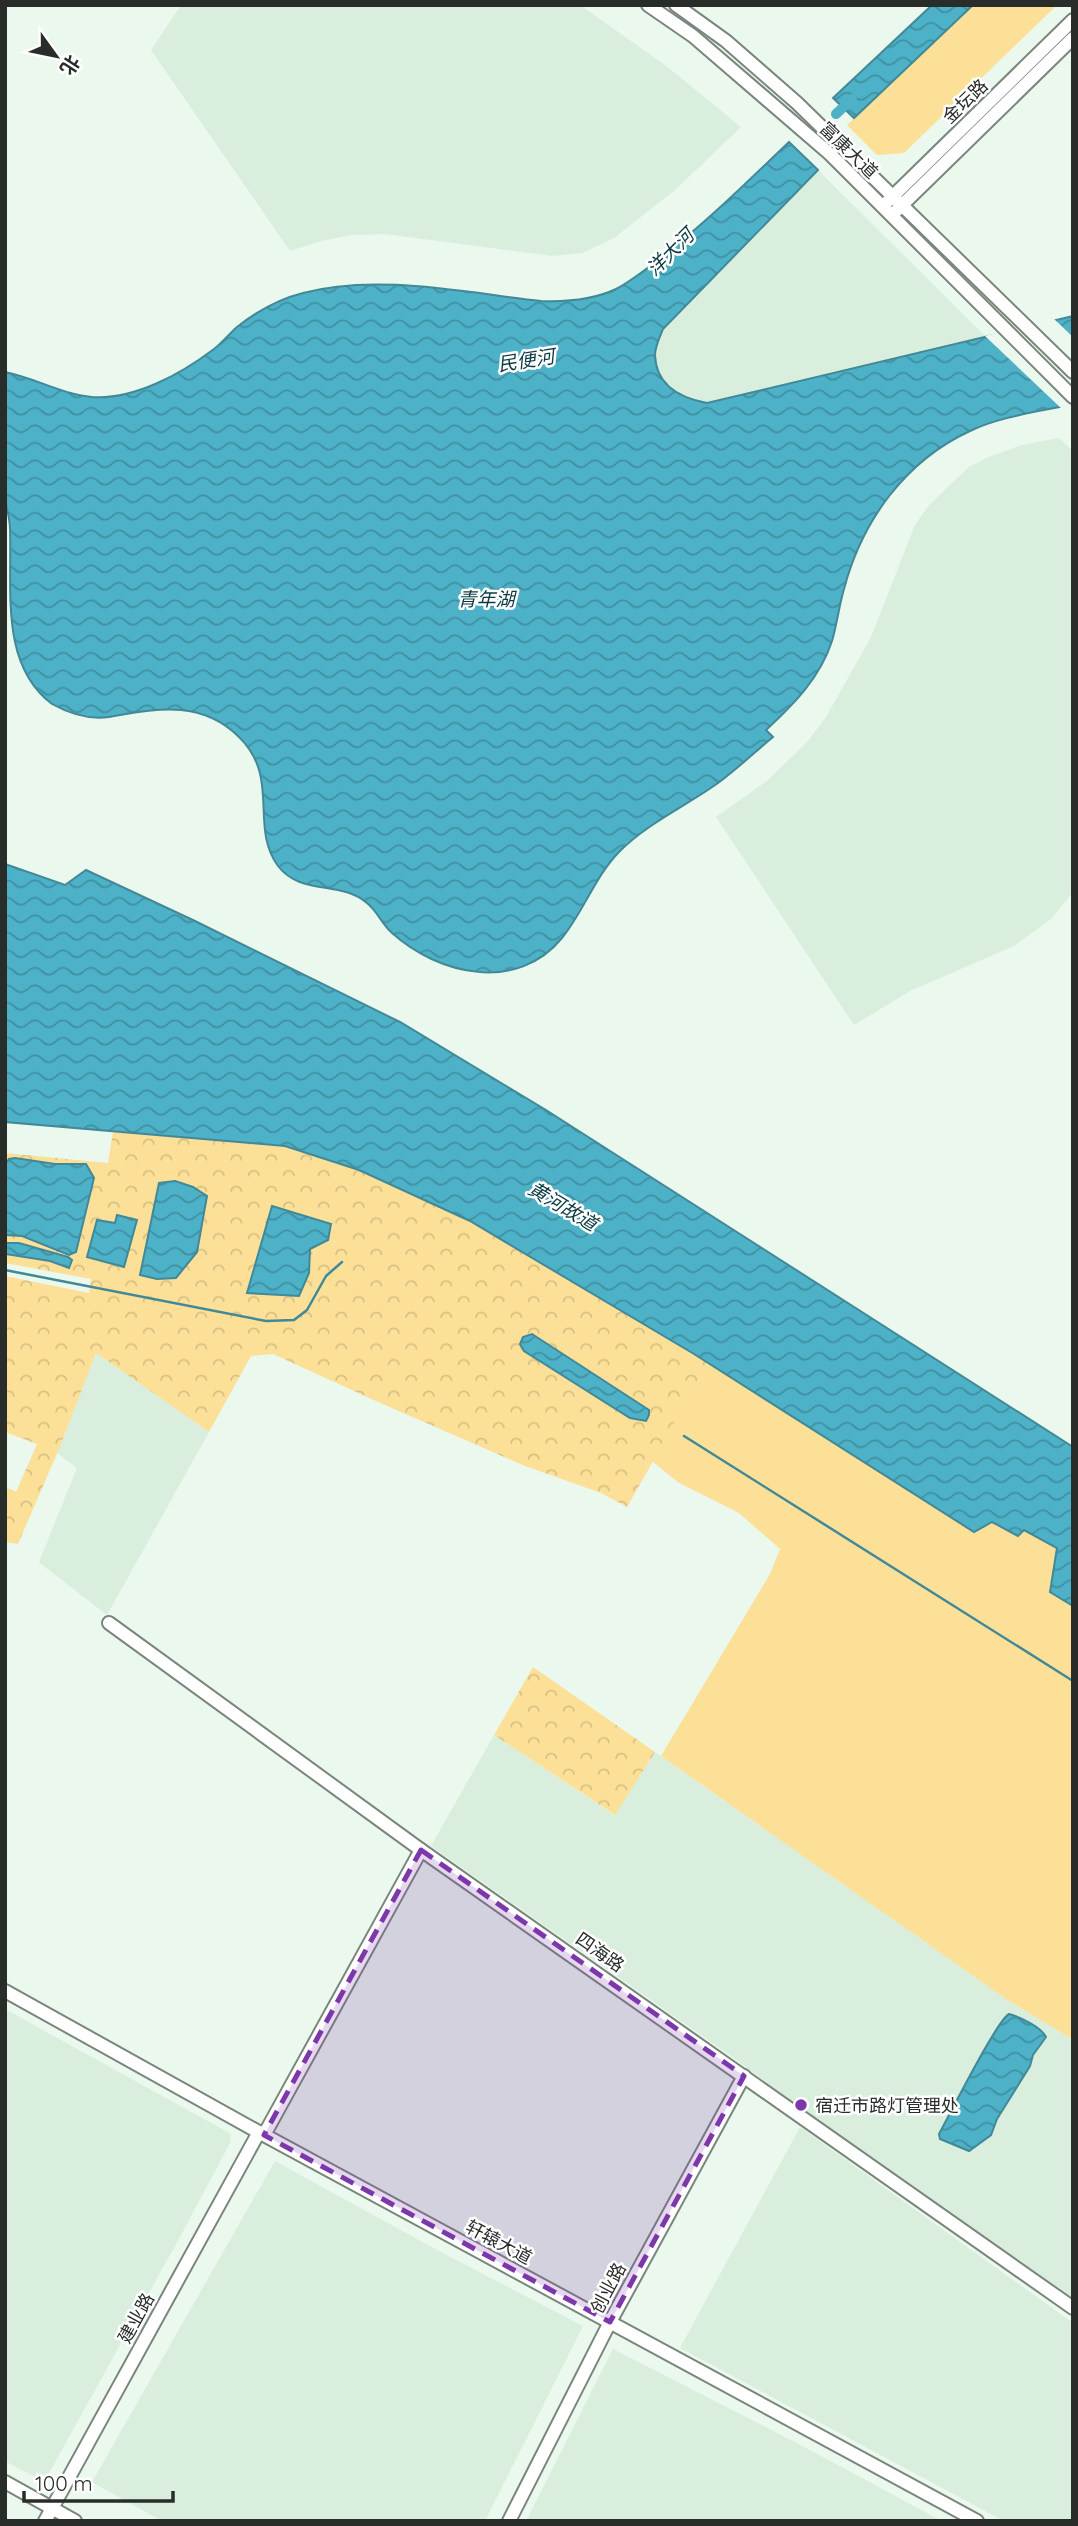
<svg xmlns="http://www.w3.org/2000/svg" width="1078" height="2526" viewBox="0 0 1078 2526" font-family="Quicksand,'Noto Sans SC',sans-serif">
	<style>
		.built { fill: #daeede }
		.forest { fill: url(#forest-crowns) }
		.green { fill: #fce098 }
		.water { fill: url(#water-waves); stroke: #428998; stroke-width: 2 }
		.pier { fill: #eaf8ed }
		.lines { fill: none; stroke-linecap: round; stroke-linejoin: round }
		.stream { stroke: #428998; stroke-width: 2.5 }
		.canal { stroke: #4db1c7; stroke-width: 10 }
		.minor-casing { stroke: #7a867c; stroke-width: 16 }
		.minor { stroke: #fff; stroke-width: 12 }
		.marked { fill: #7c37ab; fill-opacity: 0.2; stroke: #7c37ab; stroke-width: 5; stroke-dasharray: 14 9; stroke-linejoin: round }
		.poi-dot { fill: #7c37ab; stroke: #fff; stroke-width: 2.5 }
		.labels { text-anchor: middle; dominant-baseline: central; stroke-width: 5; stroke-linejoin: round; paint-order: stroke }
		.street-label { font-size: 18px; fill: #282d29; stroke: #fff }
		.poi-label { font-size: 18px; fill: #282d29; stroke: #fff; text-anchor: start }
		.water-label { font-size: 19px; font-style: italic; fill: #093942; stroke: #fff }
	</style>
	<defs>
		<pattern id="forest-crowns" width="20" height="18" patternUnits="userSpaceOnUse" patternTransform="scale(1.75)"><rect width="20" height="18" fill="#fce098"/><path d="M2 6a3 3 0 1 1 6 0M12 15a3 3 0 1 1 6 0" fill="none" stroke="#d8c083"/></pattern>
		<pattern id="water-waves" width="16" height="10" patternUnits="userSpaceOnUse" patternTransform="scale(1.75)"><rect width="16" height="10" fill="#4db1c7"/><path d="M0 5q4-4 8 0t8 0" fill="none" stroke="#4090a2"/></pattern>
	</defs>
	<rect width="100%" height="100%" fill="#eaf8ed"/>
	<g class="built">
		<path d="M181 5H580L665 65 741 127 675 190 614 238 582 253 552 256 385 234 351 235 321 241 290 251 151 50Z"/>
		<path d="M818 170 985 336 727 400 707 403 690 400 675 393 661 381 654 354 663 329Z"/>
		<path d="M1059 438 1073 451V892L1051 919 1014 946 910 991 854 1025 716 817 767 781 808 741 826 717 871 637 915 525 929 505 969 467 989 457 1022 445Z"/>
		<path d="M96 1353 209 1432 107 1615 39 1562 77 1468 57 1453Z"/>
		<path d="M494 1735 614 1815 655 1752 1003 1997 1073 2040V2300L817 2121 731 2056 431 1846Z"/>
		<path d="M5 2009 231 2134 230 2143 181 2235 44 2482 5 2461Z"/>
		<path d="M800 2127 1073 2323V2517L1071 2521H1004L680 2348Z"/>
		<path d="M275 2161 435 2249 583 2326 485 2521H162L92 2482Z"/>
		<path d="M613 2349 795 2442 942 2521H526Z"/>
	</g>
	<g class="forest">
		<path d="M113 1132 285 1146 359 1170 470 1221 709 1363 627 1507 601 1493 525 1466 378 1402 273 1354 251 1356 209 1432 96 1353 59 1449 18 1544 5 1542V1494L8 1488 16 1492 37 1444 5 1432V1276L89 1293 91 1279 5 1263V1153L108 1163Z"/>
		<path d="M533 1667 655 1752 615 1815 494 1735Z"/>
	</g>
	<g class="green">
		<path d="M973 5H1057L904 153 877 155 847 125Z"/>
		<path d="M709 1363 974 1531 992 1522 1018 1536 1024 1530 1058 1548 1050 1592 1073 1606V2040L1003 1997 661 1756 770 1574 780 1549 739 1513 679 1483 652 1461Z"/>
	</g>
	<g class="water">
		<path d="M932 5H973L854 118 833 98Z"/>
		<path d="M789 142 818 170 663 329C660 336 655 347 655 355 656 386 680 398 707 403L1073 316V404C1039 412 1001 416 970 431 905 461 862 521 844 589 839 606 837 624 832 641 820 678 794 704 766 730L773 737C755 752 737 769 718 783 686 806 648 823 620 851 595 876 584 911 562 938 517 993 439 975 392 933 382 924 377 911 367 903 340 880 301 896 278 866 249 826 281 778 239 737 201 699 156 709 109 717 88 720 70 714 52 704 0 665 12 591 10 529 10 518 6 508 5 497 3 455 5 413 5 372 35 378 61 394 92 397 134 400 181 374 214 349 222 343 229 334 237 327 256 312 279 299 303 293 376 273 467 293 541 301 567 302 593 300 616 289 633 280 649 267 664 255 709 220 748 181 789 142Z"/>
		<path d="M5 864 65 885 86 870 195 921 400 1022 546 1110 1073 1447V1606L1050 1592 1057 1548 1024 1530 1018 1536 992 1522 974 1532 694 1354 470 1221 359 1170 285 1146 5 1122Z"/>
		<path d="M15 1158 55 1164H86L94 1178 76 1252 69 1255 22 1236 5 1235V1164L9 1159Z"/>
		<path d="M175 1181 193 1187 207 1196 197 1252 176 1278 157 1279 140 1275 159 1183Z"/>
		<path d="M272 1206 331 1224 328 1240 310 1249 309 1273 299 1296 247 1293Z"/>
		<path d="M117 1215 137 1220 124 1267 87 1257 97 1220 115 1223Z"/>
		<path d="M5 1243H19L68 1257 72 1260 69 1268 50 1261 5 1254Z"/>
		<path d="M532 1334 649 1410V1415L646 1421 630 1418 524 1351 520 1344 523 1337Z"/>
		<path d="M1009 2014C1020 2017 1041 2027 1046 2037L1033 2055 1030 2066 997 2119 991 2135 969 2151 940 2139 939 2134C950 2114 997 2020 1009 2014Z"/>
	</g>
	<path class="pier" d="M1052 317 1073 337V407L1063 410 985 336Z"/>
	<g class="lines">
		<g class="stream">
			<path d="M5 1270 266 1321 294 1320 307 1310 326 1276 342 1262"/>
			<path d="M684 1436 1073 1681"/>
		</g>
		<path class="canal" d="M836 114 852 99"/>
		<g class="minor-casing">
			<g id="minor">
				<path d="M648 5 693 36 830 154 1073 397"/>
				<path d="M676 5 726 41 797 103 1073 372"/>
				<path d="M888 201 1073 20"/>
				<path d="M896 211 1073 38"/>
				<path d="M109 1623 421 1850 1073 2308"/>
				<path d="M5 1991 264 2135 977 2521"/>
				<path d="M264 2135 421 1850"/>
				<path d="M5 2482 75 2521"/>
				<path d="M45 2521 259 2132"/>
				<path d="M509 2521 610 2322 744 2076"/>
			</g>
		</g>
		<use href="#minor" class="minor"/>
	</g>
	<path class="marked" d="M421 1850 744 2076 610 2322 264 2135Z"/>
	<circle class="poi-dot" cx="801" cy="2105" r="7"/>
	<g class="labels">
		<g class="street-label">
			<text transform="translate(965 101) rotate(-44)">金坛路</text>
			<text transform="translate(849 150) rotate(44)">富康大道</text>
			<text transform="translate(600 1952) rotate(35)">四海路</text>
			<text transform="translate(499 2242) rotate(28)">轩辕大道</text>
			<text transform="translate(608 2288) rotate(-62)">创业路</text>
			<text transform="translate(136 2318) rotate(-61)">建业路</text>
		</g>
		<g class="poi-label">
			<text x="815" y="2105">宿迁市路灯管理处</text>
		</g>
		<g class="water-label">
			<text transform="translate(670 252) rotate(-45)">洋大河</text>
			<text transform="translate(526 360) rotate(-9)">民便河</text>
			<text x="486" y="599">青年湖</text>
			<text transform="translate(563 1206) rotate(31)">黄河故道</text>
		</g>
	</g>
	<rect width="1078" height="2526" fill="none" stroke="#282d29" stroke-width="14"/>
	<g transform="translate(56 56) rotate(123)" stroke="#ffffff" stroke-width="5" paint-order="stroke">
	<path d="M0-5L12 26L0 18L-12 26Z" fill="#282d29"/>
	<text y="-10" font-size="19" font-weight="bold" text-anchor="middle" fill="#282d29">北</text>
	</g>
	<path d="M24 2491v10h149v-10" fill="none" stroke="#282d29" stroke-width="3.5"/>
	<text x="35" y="2491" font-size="21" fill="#282d29" stroke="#ffffff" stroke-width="5" paint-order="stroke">100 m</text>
</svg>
